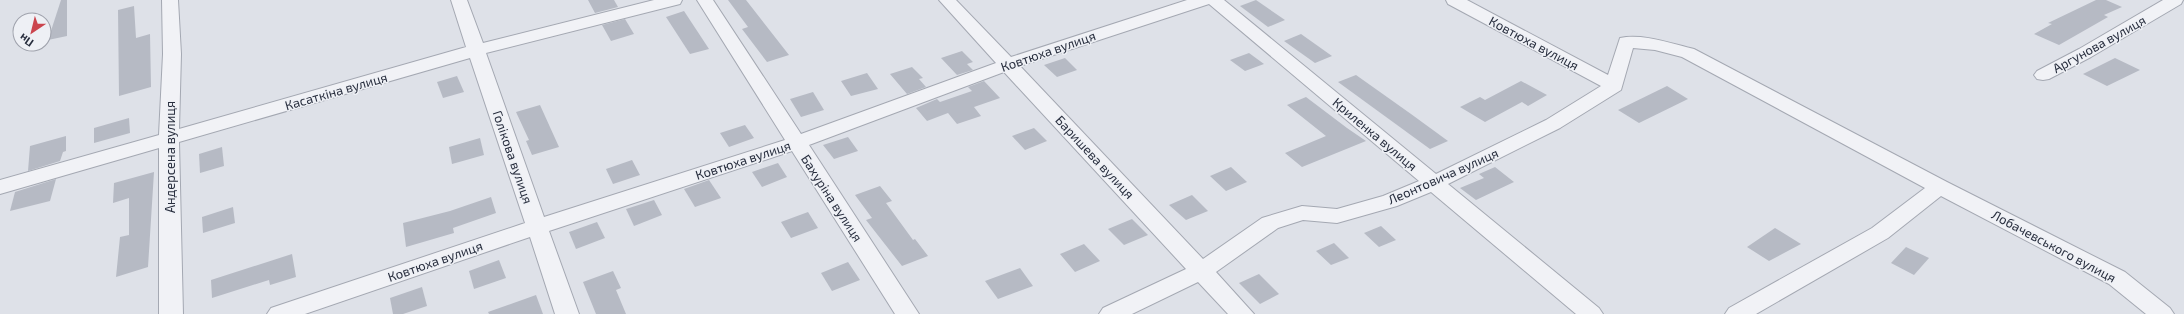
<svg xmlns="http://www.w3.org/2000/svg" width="2184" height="314" viewBox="0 0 2184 314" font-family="'Exo 2',sans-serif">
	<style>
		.building { fill: #b6bac4 }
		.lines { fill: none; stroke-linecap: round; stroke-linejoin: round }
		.minor-casing { stroke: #a4a8b2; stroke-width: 2 }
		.minor { fill: #f1f2f6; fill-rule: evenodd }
		.labels { text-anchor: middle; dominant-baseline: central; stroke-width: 3; stroke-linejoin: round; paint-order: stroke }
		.street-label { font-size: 13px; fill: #282e3e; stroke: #eef0f5 }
	</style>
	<rect width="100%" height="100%" fill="#dee1e8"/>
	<g class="building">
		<path d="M61 0H67V36L48 40Z"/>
		<path d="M588 0H614L618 7 595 13Z"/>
		<path d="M728 0H746L789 55 767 62 742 29 748 27Z"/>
		<path d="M1256 0 1285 20 1268 27 1240 6Z"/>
		<path d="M2096 0H2106L2122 7 2104 15 2108 17 2059 45 2034 34 2052 24 2048 23Z"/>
		<path d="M134 6 136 38 150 34 151 87 119 96 118 10Z"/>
		<path d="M684 11 709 49 690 54 666 17Z"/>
		<path d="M625 19 634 34 611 41 602 25Z"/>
		<path d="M1301 34 1332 56 1315 63 1284 41Z"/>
		<path d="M962 51 973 62 967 64 973 70 957 75 941 58Z"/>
		<path d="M1249 53 1264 64 1245 71 1230 60Z"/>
		<path d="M1065 58 1077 70 1057 77 1044 65Z"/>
		<path d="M2115 58 2140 70 2107 86 2083 74Z"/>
		<path d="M912 67 923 78 919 79 926 87 907 94 890 74Z"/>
		<path d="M867 73 878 89 851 96 841 81Z"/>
		<path d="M1356 75 1411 114 1448 141 1430 149 1338 82Z"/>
		<path d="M457 76 464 92 443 98 437 82Z"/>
		<path d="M984 81 1000 98 974 107 981 116 957 124 948 113 927 121 916 108 937 99 940 102 972 91 968 87Z"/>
		<path d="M1521 81 1547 95 1528 106 1522 102 1485 122 1460 107 1480 97 1485 100Z"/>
		<path d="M1667 86 1688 99 1639 123 1618 110Z"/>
		<path d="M813 92 824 110 801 117 790 99Z"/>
		<path d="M1306 97 1347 128 1366 141 1302 167 1285 153 1326 136 1287 105Z"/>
		<path d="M540 105 559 147 532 155 526 141 529 140 516 112Z"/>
		<path d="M129 118 130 133 94 143V128Z"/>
		<path d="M745 125 754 138 729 147 720 133Z"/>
		<path d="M1034 128 1047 141 1025 150 1012 136Z"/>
		<path d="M66 136V151L63 152 60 161 28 171 30 146Z"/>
		<path d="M848 137 858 151 834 159 823 145Z"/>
		<path d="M480 138 484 155 452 164 449 147Z"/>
		<path d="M222 147 224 166 200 173 199 154Z"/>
		<path d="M632 160 640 175 613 184 606 169Z"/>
		<path d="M778 163 787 177 762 187 752 172Z"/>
		<path d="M1231 167 1247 182 1226 191 1210 176Z"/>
		<path d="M1495 167 1514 182 1476 200 1460 188 1484 178 1479 174Z"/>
		<path d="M154 172 148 267 116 277 120 237 129 235V198L113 203 114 183Z"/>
		<path d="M56 179 50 201 10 211 15 192Z"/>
		<path d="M709 180 721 198 695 207 684 189Z"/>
		<path d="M880 186 892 201 886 203 913 240 915 239 928 256 902 266 866 220 872 218 855 195Z"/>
		<path d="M1192 195 1208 211 1186 220 1169 205Z"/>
		<path d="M491 197 496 213 453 228 454 233 406 247 403 223 450 211Z"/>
		<path d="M654 200 662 215 634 226 626 209Z"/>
		<path d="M233 207 235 223 203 233 202 217Z"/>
		<path d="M808 212 818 228 791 238 781 222Z"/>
		<path d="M1132 219 1148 235 1124 245 1108 229Z"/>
		<path d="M597 222 605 238 576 249 569 232Z"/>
		<path d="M1381 226 1396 240 1379 247 1364 233Z"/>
		<path d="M1775 228 1801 244 1769 261 1747 247Z"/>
		<path d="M1334 243 1349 258 1331 265 1316 251Z"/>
		<path d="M1084 244 1100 261 1075 272 1060 254Z"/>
		<path d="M1906 247 1929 258 1914 275 1891 263Z"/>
		<path d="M292 254 296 277 270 285 269 280 212 298 211 280Z"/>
		<path d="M499 260 506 278 474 289 469 271Z"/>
		<path d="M848 262 860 280 832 291 821 273Z"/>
		<path d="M1020 268 1033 286 998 299 985 281Z"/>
		<path d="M613 271 621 288 616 290 626 314H596L583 282Z"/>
		<path d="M1259 274 1279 294 1260 304 1239 283Z"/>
		<path d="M422 287 427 306 403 314H393L390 298Z"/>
		<path d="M536 295 543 314H489L488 312Z"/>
	</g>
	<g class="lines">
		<g class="minor-casing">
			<g id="minor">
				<path d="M162 0H178L181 54 179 129 466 47 451 0H467L483 43 654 0H682L680 4 486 53 544 217 785 140 697 0H713L801 134 996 63 939 0H956L1011 57 1187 0H1224L1436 174 1546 120 1601 86 1448 4 1446 0H1467L1608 75 1620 38C1643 33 1672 44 1694 49L1947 182 2125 272 2170 308 2174 314H2146L2109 284 1941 196 1888 238 1756 314H1725L1729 308 1872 228 1925 188 1682 57 1655 50 1633 48 1621 90 1560 128 1448 184 1599 308 1603 314H1576L1431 192 1397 206 1337 223 1303 220 1278 228 1216 272 1254 314H1228L1198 282 1132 314H1099L1103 308 1186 269 1004 72 809 145 919 314H895L792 151 549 231 579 314H555L530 237 305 314H267L271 308 525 223 470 58 179 142 183 314H159V148L0 194V180L159 135 163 54ZM1209 4 1419 181 1383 196 1337 209 1302 206 1262 218 1203 259 1020 66Z"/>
				<path d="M2163 0H2183L2181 4 2091 57 2049 79 2043 80 2037 79 2034 75 2037 71 2079 49Z"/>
			</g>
		</g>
		<use href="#minor" class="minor"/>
	</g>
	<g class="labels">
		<g class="street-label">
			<text transform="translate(1534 43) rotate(28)">Ковтюха вулиця</text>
			<text transform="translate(2099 44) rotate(-29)">Аргунова вулиця</text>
			<text transform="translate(1048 51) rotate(-19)">Ковтюха вулиця</text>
			<text transform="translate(336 91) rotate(-16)">Касаткіна вулиця</text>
			<text transform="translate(1375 134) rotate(40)">Криленка вулиця</text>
			<text transform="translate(170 157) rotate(-90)">Андерсена вулиця</text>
			<text transform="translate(513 157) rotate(71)">Голікова вулиця</text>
			<text transform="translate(1095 157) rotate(47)">Баришева вулиця</text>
			<text transform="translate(743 160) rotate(-18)">Ковтюха вулиця</text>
			<text transform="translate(1443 176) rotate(-24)">Леонтовича вулиця</text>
			<text transform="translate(832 198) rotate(57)">Бахуріна вулиця</text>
			<text transform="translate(2054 246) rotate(28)">Лобачевського вулиця</text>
			<text transform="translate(435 261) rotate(-19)">Ковтюха вулиця</text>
		</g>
	</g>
	<g transform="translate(32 32) rotate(215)"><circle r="19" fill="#eef0f5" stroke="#9fa2ac"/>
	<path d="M0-3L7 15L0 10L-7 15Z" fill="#cb454e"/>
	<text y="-6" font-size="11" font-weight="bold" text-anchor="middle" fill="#282e3e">Пн</text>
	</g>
</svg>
